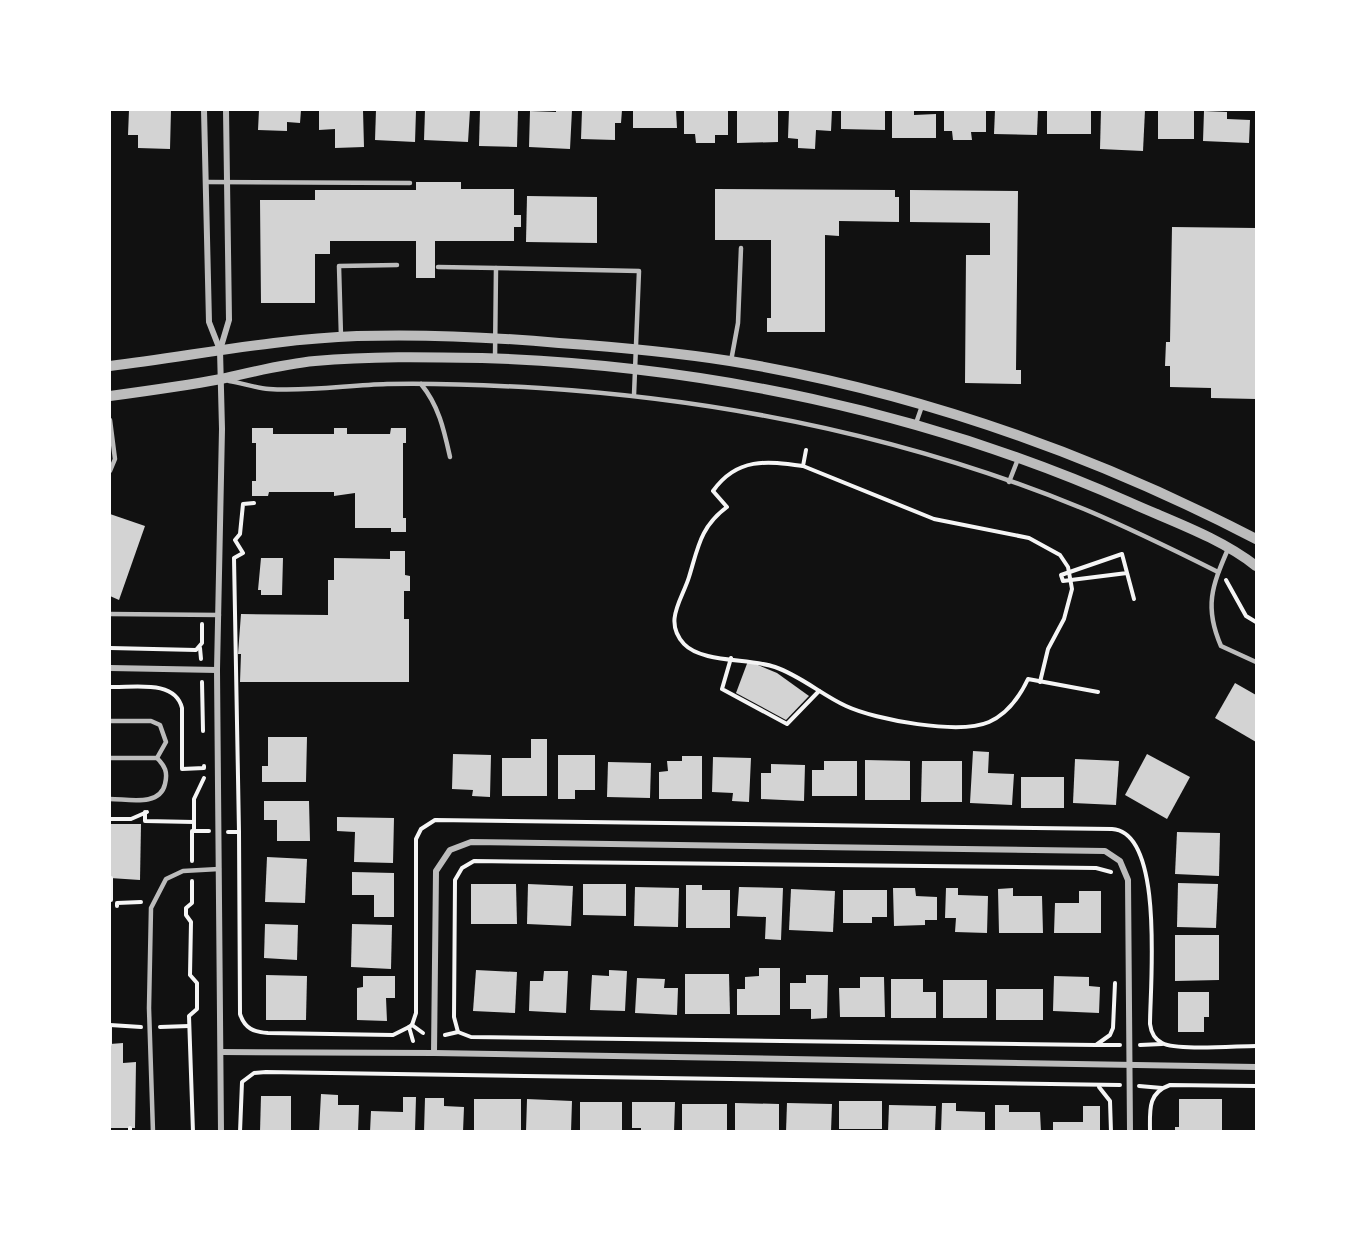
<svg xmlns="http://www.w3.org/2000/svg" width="1366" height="1241" viewBox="0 0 1366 1241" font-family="'Golos Text',sans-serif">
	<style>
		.building { fill: #d3d3d3 }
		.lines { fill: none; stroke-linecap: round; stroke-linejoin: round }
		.path { stroke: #f5f5f5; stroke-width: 4 }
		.service { stroke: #bcbcbc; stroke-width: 4.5 }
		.minor { stroke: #bcbcbc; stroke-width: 6 }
		.tertiary { stroke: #bcbcbc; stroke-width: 10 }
	</style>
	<rect width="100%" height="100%" fill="#111"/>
	<g class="building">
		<path d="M129 110H171L170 149 138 148V135H128Z"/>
		<path d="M259 110H301L300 123 287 122V131L258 130Z"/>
		<path d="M319 110H363L364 147 335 148V129L319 130Z"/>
		<path d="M376 110H416L415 142 375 140Z"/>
		<path d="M425 110H470L468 142 424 140Z"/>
		<path d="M480 110H518L517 147 479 146Z"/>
		<path d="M556 110H572L570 149 529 147 530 111 556 112Z"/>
		<path d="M582 110H622L621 123H615V140L581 139Z"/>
		<path d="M633 110H676L677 128H633Z"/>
		<path d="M684 110 728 111V135H715V143H696L695 134H684Z"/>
		<path d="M737 110H778V142L737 143Z"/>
		<path d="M789 110H832L831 131 816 130 815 149 798 148V139L788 138Z"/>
		<path d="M841 110H885V130L841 129Z"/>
		<path d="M892 110H914V115L936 114V138H892Z"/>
		<path d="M944 110H986V132H971L972 140H953L952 131H944Z"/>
		<path d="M995 110H1038L1037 135 994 134Z"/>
		<rect x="1047" y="110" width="44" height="24"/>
		<path d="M1101 110H1145L1143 151 1100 149Z"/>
		<rect x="1158" y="110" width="36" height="29"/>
		<path d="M1204 111 1227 112V119L1250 120 1249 143 1203 141Z"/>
		<path d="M416 182H461V189H514V215H521V227H514V241H435V278H416V241H330V254H315V303H261L260 200H315V190H416Z"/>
		<path d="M715 189 895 190V197H899V222L839 221V236L825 235V332H767V318H771V240H715Z"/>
		<path d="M910 190 1018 191 1016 370H1021V384L965 383 966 255H990V223L910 222Z"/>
		<path d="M527 196 597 197V243L526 242Z"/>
		<path d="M1172 227 1256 228V399L1211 398V388L1170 387V366H1165L1166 342H1170Z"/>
		<path d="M252 428H273V434H334V428H347V434H390L391 428H406V443H403V518H406V532H391V528H355V493L334 496V492H269L268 496H252V481H256V443H252Z"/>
		<path d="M110 514 145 526 119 600 110 596Z"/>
		<path d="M390 551H405V575L410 576V591H404V619H409V682H240L241 654H238L241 614 328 615V580H334V558L390 559Z"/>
		<path d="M261 558H283L282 595H261V590H258Z"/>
		<path d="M748 661 777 673 809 696 786 720 736 693Z"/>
		<path d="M1235 683 1256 695V742L1215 718Z"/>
		<path d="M268 737H307L306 782H262V766H268Z"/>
		<path d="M531 739H547V796H502V758H531Z"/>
		<path d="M973 751 989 752 988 773 1014 774 1012 805 970 803Z"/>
		<path d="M453 754 491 755 490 797 472 796 473 790 452 789Z"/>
		<path d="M1147 754 1190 777 1167 819 1125 795Z"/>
		<path d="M558 755H595V790H575V799H558Z"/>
		<path d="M682 756H702V799H659V772L668 771 667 761H682Z"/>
		<path d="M713 757 751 758 749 802 732 801 733 793 712 792Z"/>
		<path d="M1075 759 1119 761 1116 805 1073 803Z"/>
		<path d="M865 760 910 761V800H865Z"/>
		<path d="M824 761H857V796H812V770H824Z"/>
		<path d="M922 761H962V802H921Z"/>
		<path d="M608 762 651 763 650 798 607 797Z"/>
		<path d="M771 764 805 765 804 801 761 799V773H771Z"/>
		<rect x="1021" y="777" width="43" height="31"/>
		<path d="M264 801H309L310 841H277V820H264Z"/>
		<path d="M337 817 394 818 393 863 354 862 355 832 337 831Z"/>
		<path d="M110 824H141L140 880 110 878Z"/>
		<path d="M1177 832 1220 833 1219 876 1175 874Z"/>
		<path d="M267 857 307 859 305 903 265 902Z"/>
		<path d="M352 872 394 873V917H374V895H352Z"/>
		<path d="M1178 883 1218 884 1216 928 1177 927Z"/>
		<path d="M471 884H516L517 924H471Z"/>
		<path d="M528 884 573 886 571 926 527 924Z"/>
		<path d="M583 884H626V916L583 915Z"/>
		<path d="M686 885H702V890H730V928H686Z"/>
		<path d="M635 887 679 888 678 927 634 926Z"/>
		<path d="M739 887 783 888 781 940 765 939 766 917 737 916Z"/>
		<path d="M893 888H915L916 896 937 897V920H925V925L894 926Z"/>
		<path d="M946 888H958V895L988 896 987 933 955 932 956 918H945Z"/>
		<path d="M1013 888V896H1042L1043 933H999L998 889Z"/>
		<path d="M791 889 835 891 833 932 789 930Z"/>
		<path d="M843 890H887V917H872V923H843Z"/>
		<path d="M1079 891H1101V933H1054L1055 903H1079Z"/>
		<path d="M265 924 298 925 297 960 264 958Z"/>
		<path d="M352 924 392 925 391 969 351 967Z"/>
		<path d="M1175 935H1219V980L1175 981Z"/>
		<path d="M759 968H780V1015H737V989H745V977L759 976Z"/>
		<path d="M476 970 517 972 515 1013 473 1011Z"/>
		<path d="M609 970 627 971 625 1011 590 1010 592 975 609 976Z"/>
		<path d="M544 971H568L566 1013 529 1011 530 981H543Z"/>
		<path d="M685 974H729L730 1014H685Z"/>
		<path d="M266 975 307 976 306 1020H266Z"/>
		<path d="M806 975H828L827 1018 811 1019V1009H790V983H806Z"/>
		<path d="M363 976H395V998H386L387 1021 357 1020V988L363 987Z"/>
		<path d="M1054 976 1089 977V986L1100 987 1099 1013 1053 1011Z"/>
		<path d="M860 977H884L885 1017H840L839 988H860Z"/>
		<path d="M637 978 665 979 664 988H678L677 1015 635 1013Z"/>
		<path d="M891 979H923V992H936V1018H891Z"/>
		<rect x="943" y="980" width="44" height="38"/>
		<rect x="996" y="989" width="47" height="31"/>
		<path d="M1178 992H1209V1017H1204V1032H1178Z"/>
		<path d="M123 1043V1063L136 1062 135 1128H110V1044Z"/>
		<path d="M321 1094 338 1095V1105H359L358 1132H319Z"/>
		<path d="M261 1096H291V1132H260Z"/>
		<path d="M403 1097H416L415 1132H370L371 1111 403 1112Z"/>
		<path d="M425 1098H444V1106L464 1107 463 1132H424Z"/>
		<rect x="474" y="1099" width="47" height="33"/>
		<path d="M527 1099 572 1101 571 1132H526Z"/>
		<path d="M1179 1099H1222V1132H1175V1127H1179Z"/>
		<rect x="839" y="1101" width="43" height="28"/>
		<path d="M580 1102H622V1132L580 1130Z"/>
		<path d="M632 1102H675L674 1132H641V1128H632Z"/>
		<path d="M735 1103 779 1104V1131L735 1132Z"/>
		<path d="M787 1103 832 1104 831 1132H786Z"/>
		<path d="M942 1103H956V1111L985 1112V1132H941Z"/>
		<rect x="682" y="1104" width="45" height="28"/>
		<path d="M889 1105 936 1106 935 1132H888Z"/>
		<path d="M995 1105H1009V1112H1040L1041 1132H995Z"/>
		<path d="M1083 1106H1100V1132H1053V1122H1083Z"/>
	</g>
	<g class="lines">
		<g class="path">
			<path d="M806 450 803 466 934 519 1029 538 1060 555 1068 567 1072 589 1064 619 1048 649 1040 682"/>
			<path d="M803 466C767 461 737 457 713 491L727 507C700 527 698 548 689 577 682 600 663 621 684 644 702 663 749 658 775 667 801 676 822 695 846 706 876 720 959 735 989 722 1007 714 1020 696 1028 679L1098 692"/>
			<path d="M1127 573 1063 581 1061 575 1122 554 1134 599"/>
			<path d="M1226 580 1246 616 1256 622"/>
			<path d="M110 648 196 650 202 643V624"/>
			<path d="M200 648 201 659"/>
			<path d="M731 658 722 689 787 724 819 691"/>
			<path d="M202 682 203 731"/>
			<path d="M110 687C133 688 175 679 182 708V769L204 768V766"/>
			<path d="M145 812V821L194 822"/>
			<path d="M110 819H131L147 812"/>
			<path d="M194 831V799L204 778"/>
			<path d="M228 832H239L240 1014C245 1029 254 1032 268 1033L393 1035 409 1027 413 1041"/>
			<path d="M239 832 234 558 243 553 235 540 240 534 243 504 254 503"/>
			<path d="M192 861V831H209"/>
			<path d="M192 881V903L186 908V915L191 922 190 975 197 983V1009L189 1016 193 1132"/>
			<path d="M111 900V878"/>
			<path d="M117 906V903L141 902"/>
			<path d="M1115 983 1113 1028 1110 1035 1096 1045H1120"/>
			<path d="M110 1025 141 1027"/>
			<path d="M412 1025 416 1013V839L421 829 435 820 1112 829C1165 832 1150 986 1150 1024 1151 1032 1154 1039 1162 1043 1178 1051 1236 1046 1256 1046"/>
			<path d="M110 1026V1044"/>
			<path d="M160 1027 189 1026"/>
			<path d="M409 1027 412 1025 423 1033"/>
			<path d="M458 1032 471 1037 1096 1045"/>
			<path d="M445 1035 458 1032 454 1017 455 880 462 868 474 861 1096 868 1111 872"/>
			<path d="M1140 1045 1162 1044"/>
			<path d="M1139 1086 1162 1088"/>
			<path d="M1099 1087 1110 1101 1111 1132"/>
			<path d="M130 1128V1132"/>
			<path d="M240 1132 242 1082 254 1073 266 1072 1120 1085"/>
			<path d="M1150 1132C1150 1111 1147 1093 1170 1085L1256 1086"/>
		</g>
		<g class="service">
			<path d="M206 182 410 183"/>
			<path d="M438 267 496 268 495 359"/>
			<path d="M496 268 639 271 634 395"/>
			<path d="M341 337 339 266 397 265"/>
			<path d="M731 361 738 323 741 248"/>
			<path d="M229 381C242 383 256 388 269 389 307 392 348 385 387 384 438 383 489 385 540 388 726 400 911 438 1084 509 1129 528 1174 550 1218 572"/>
			<path d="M421 384C439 406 444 430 450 457"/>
			<path d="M110 420 115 459 110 471"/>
			<path d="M915 426 922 406"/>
			<path d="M1009 482 1018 459"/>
			<path d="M1228 549C1212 586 1204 607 1221 646L1256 662"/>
			<path d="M110 614 219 615"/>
			<path d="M110 721H151L160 725 166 742 157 758"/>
			<path d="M110 758H157C165 766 168 772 165 784 160 807 128 799 110 799"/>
			<path d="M153 1132 149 1008 151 908 166 879 183 871 219 869"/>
		</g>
		<g class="minor">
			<path d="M204 110 209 322 220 350"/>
			<path d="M110 668 217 670"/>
			<path d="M221 1052 434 1053 1256 1067"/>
			<path d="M434 1053 436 871 450 850 471 842 1105 851 1120 861 1128 880 1130 1132"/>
			<path d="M221 1132 217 670 222 429 220 350 229 320 226 110"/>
		</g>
		<g class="tertiary">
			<path d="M110 366C192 356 274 339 357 336 424 334 492 337 559 343 616 347 673 352 730 361 913 391 1092 454 1256 539"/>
			<path d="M110 396C147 391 184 386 221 379 252 372 283 364 315 361 370 356 426 357 482 358 703 365 926 412 1129 502 1171 521 1219 537 1256 566"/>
		</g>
	</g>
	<rect width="1366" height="1241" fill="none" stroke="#ffffff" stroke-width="222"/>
</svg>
